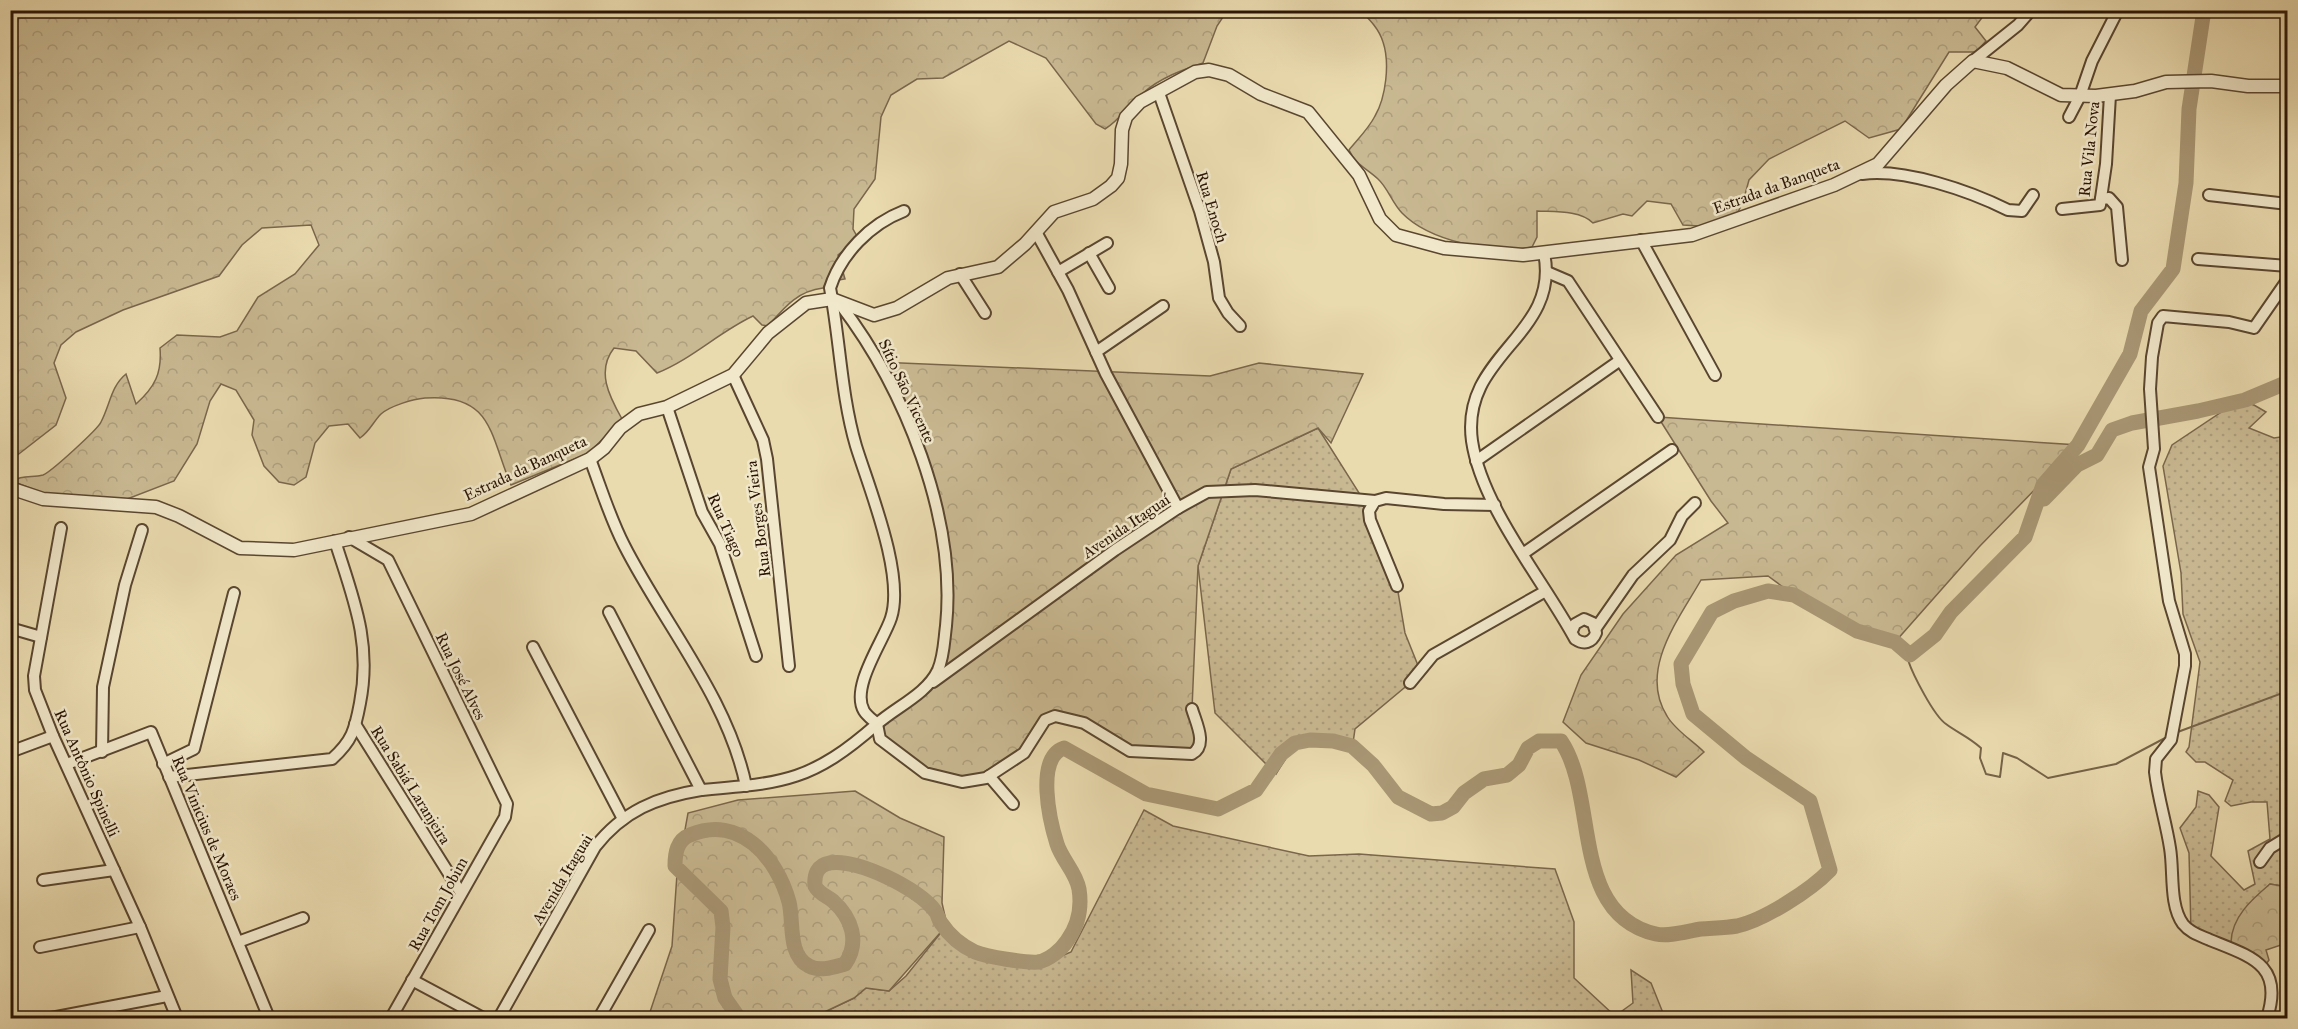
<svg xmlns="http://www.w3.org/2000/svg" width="2298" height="1029" viewBox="0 0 2298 1029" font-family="'IM FELL Great Primer',serif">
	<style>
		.grass { fill: url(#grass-dots); stroke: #7a664c; stroke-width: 1.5 }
		.forest { fill: url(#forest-crowns); stroke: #7a664c; stroke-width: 1.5 }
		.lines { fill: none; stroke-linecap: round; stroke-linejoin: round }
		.stream { stroke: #766348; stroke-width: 2 }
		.river { stroke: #a99775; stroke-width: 15 }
		.minor-casing { stroke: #5a4630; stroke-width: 14 }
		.tertiary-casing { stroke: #5a4630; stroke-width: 15 }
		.minor { stroke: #f1e8cb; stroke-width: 10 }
		.tertiary { stroke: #f1e8cb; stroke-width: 12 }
		.labels { text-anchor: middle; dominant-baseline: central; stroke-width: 5; stroke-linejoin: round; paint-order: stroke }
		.street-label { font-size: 16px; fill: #2a1405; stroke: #f1e8cb }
	</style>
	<defs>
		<pattern id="grass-dots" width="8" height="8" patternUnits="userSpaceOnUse" patternTransform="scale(1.5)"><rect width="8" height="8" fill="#c9b992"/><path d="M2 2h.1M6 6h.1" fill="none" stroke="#ad9e7c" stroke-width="1.8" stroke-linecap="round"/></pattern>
		<pattern id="forest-crowns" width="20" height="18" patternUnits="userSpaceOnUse" patternTransform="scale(1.5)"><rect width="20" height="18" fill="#c9b992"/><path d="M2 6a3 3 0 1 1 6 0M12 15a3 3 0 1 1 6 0" fill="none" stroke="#ad9e7c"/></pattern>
	</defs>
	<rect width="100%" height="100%" fill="#eadbaf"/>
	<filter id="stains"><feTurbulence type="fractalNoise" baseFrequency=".00333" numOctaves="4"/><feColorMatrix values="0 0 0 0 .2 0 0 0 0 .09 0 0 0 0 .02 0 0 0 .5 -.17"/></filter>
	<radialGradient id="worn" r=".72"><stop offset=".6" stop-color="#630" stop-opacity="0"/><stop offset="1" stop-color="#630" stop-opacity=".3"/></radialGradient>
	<g class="grass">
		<path d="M2247 401 2266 412 2249 428 2274 438 2287 436V887L2270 884 2245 909 2231 942 2218 947 2191 931 2189 853 2180 828 2196 807 2198 791 2209 795 2219 807 2211 856 2244 890 2255 884 2248 851 2270 839 2267 802H2251L2231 806 2225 801 2233 780 2205 762H2196L2186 752 2189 747 2200 662 2183 614 2181 573 2163 466 2172 445 2232 405Z"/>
		<path d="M1318 428 1361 496 1397 586 1405 633 1419 668 1410 683 1355 729 1353 743C1302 736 1304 729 1276 774L1215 713 1198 566 1231 469Z"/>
		<path d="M1144 810 1173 826 1309 856 1359 854 1555 869 1574 922V978L1615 1016 1633 1003 1631 970 1651 983 1665 1018H816V1016L854 998 866 988 889 991 906 976 947 925 977 952 1048 962 1071 952Z"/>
	</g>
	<g class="forest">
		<path d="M25 10 1227 11 1217 26 1203 63C1182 70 1160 78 1143 93 1129 104 1120 120 1105 129L1096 124 1046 58 1009 41 943 78 917 79 891 95 881 117 875 179 854 209 853 229 858 238 838 255 845 279 827 282 823 288C797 291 784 308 768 326L762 325 753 316C719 332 692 359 657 373L636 351 614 348C596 371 609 396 622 419L589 453 511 485C490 436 493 393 425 398 413 399 390 406 381 414 373 422 370 431 360 438L348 424 329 426 315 443 306 477 294 485 279 482 264 466 252 435 254 420 236 390 221 384 210 401 197 444 174 481 122 501 43 493 12 481C24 474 32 478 43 475 51 472 98 429 101 422 110 405 111 386 126 374L136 404C155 387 162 373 160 348L177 335 220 337 237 331 258 297 295 274 319 245 311 225 262 228 242 245 219 276 123 310 76 332 61 345 54 363 66 398 56 425 11 460 10 12Z"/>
		<path d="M1361 11H1987L1975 27 1986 41 1976 52H1949L1901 129 1869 138 1845 121 1769 159 1749 180 1743 202 1735 218 1699 226 1683 225 1671 204 1647 201 1632 216 1623 214 1593 223C1580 210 1554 212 1537 211V237L1532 247C1495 255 1429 241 1402 213 1392 203 1388 188 1378 179 1366 168 1356 165 1349 150 1358 139 1369 128 1375 116 1386 97 1390 63 1383 42 1379 29 1370 20 1361 11Z"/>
		<path d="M878 362 1210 376 1259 363 1363 374 1331 443 1318 428 1231 469 1198 566 1192 709 1200 735 1192 754 1130 751 1084 723 1056 716 1024 753 973 782 925 773 880 739 888 714 928 686 943 658V535L916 441Z"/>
		<path d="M1658 417 2078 445 1979 547 1895 642 1794 595 1768 576 1701 580C1679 619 1638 670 1667 716 1675 730 1693 741 1704 752L1676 777 1639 760 1586 743 1563 722 1581 675 1623 614 1676 555 1728 523 1711 501Z"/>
		<path d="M855 791 900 818 944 837 942 903 947 925 889 991 866 988 854 998 816 1016V1018H648L672 946 677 874 688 813 738 800Z"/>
		<path d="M2270 884 2287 887V943L2266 950 2269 960 2264 967 2218 947 2231 942C2232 917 2251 900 2270 884Z"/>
	</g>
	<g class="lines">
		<g class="stream">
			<path d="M1910 655 1908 660C1913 675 1934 716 1946 724 1958 733 1969 737 1981 748L1980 758 1986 774 2000 777 2003 753 2017 758 2048 778 2116 764 2167 737"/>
			<path d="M2175 733 2288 691"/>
		</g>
		<g class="river">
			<path d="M2044 499 2077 465 2097 455 2112 430 2132 423 2198 411 2245 400 2288 382"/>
			<path d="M739 1018 725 998 720 979 723 927 721 911 675 866C675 853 677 840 690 835 739 814 777 857 789 902 794 921 787 955 809 966 820 972 834 967 845 964 860 942 852 918 833 901 827 896 819 894 815 886 814 875 817 865 830 863 856 858 920 889 935 911 938 914 938 919 941 923 949 935 962 946 975 952 988 957 1025 963 1038 962 1049 960 1061 950 1067 941 1078 926 1082 908 1079 889 1076 872 1062 860 1057 844 1050 822 1035 758 1064 748L1146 794 1218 809 1256 790 1281 754 1295 743 1310 740 1333 741 1352 746 1373 765 1398 797 1431 814 1442 813 1453 807 1464 793 1484 779 1507 775 1519 765 1528 748 1539 741H1561C1599 797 1569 914 1656 934 1669 937 1688 931 1701 929 1713 928 1725 928 1737 926 1764 920 1811 890 1830 870L1810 801 1746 758 1693 714 1683 684 1681 664 1712 612 1734 601 1768 591 1794 595 1857 631 1895 642 1910 655 1935 635 1951 612 2025 537 2043 485 2078 445 2130 354 2141 311 2173 269 2186 183 2189 109 2204 10"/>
		</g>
		<g class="minor-casing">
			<g id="minor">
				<path d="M1973 61 2018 25 2031 10"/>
				<path d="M1159 93 1200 211 1214 262 1219 298 1228 313 1240 326"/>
				<path d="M2069 117 2080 96 2092 61 2118 10"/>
				<path d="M1862 174C1904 168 1970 191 2008 210L2022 211 2033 195"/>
				<path d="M2209 195 2288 204"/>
				<path d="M2101 199 2109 198 2117 207 2122 260"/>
				<path d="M2062 209 2100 205 2106 164 2110 95"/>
				<path d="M1036 232 1068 290 1106 374 1178 508"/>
				<path d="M1641 240 1715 375"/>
				<path d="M1089 253 1109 288"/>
				<path d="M1544 253C1561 336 1460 354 1472 441 1482 508 1544 581 1575 639 1584 645 1592 643 1596 633L1593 623 1584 619 1575 624 1573 629"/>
				<path d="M2198 259 2288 266"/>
				<path d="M1058 272 1107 243"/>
				<path d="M1547 272 1568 281 1658 417"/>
				<path d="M960 274 985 313"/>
				<path d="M840 304C905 389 957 518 946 626 944 641 944 656 938 670 927 694 896 707 877 724L880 739 925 773 962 782 986 778 1024 753 1045 720 1055 716 1084 723 1130 751 1192 754C1208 745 1196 723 1192 709"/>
				<path d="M1096 352 1163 306"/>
				<path d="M733 375 763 440 767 459 789 666"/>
				<path d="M667 407 702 512 720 544 756 656"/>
				<path d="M590 459C601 488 610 518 624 545 664 624 728 698 746 786"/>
				<path d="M1476 461 1619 361"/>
				<path d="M61 528 34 676 35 690 53 736 140 927 177 1018"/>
				<path d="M349 537 388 560 507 804 505 817 391 1018"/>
				<path d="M1524 553 1672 450"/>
				<path d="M1397 586 1370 520 1369 511 1375 501 1386 498 1444 504 1495 505"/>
				<path d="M10 628 41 637"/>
				<path d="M1596 628 1633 575 1670 540 1682 516 1695 503"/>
				<path d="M533 647 623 819"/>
				<path d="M933 682 1115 550 1178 508 1207 492 1255 490 1375 501"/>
				<path d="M1410 683 1433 655 1544 592"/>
				<path d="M355 724 461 893"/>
				<path d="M10 752 53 736"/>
				<path d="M102 752 103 687 125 585 142 530"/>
				<path d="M67 764 151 732 269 1018"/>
				<path d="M163 764 194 749 234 593"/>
				<path d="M989 776 1013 804"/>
				<path d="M169 777 332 759C352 741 355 730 360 703 372 642 353 598 335 541"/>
				<path d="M701 790C785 783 812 781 877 724 873 720 867 716 864 711 850 687 884 640 891 618 905 575 869 488 856 446 841 395 840 340 830 288 841 254 870 224 904 211"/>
				<path d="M2260 862 2270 848 2288 837"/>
				<path d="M43 880 114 870"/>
				<path d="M238 942 303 918"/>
				<path d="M40 947 140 927"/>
				<path d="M412 980 483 1018"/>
				<path d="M51 1018 167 996"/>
				<path d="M499 1018 595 847C623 811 657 797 701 790L609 612"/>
				<path d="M599 1018 649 930"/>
				<path d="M2267 1018C2284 965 2252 957 2210 940 2201 936 2190 933 2183 924 2169 905 2174 871 2170 848 2166 822 2158 798 2155 772L2156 759 2171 740 2185 666V654L2169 601 2149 467 2154 449 2150 389 2152 357 2158 323 2163 316 2229 322 2254 328 2288 279"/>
			</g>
		</g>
		<g class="tertiary-casing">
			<path id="tertiary" d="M10 488 43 499 156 507 179 516 240 548 294 550 471 514 590 459 604 448 620 428 639 414 667 407 733 375 768 333 806 303 832 299 874 315 897 308 948 278 998 267 1025 244 1054 212 1093 199 1111 186 1118 178 1121 164 1122 130 1126 117 1140 102 1195 72 1209 70 1229 75 1261 94 1308 112 1359 175 1380 219 1396 235 1444 248 1523 255 1692 235 1834 185 1878 164 1946 85 1973 61 2007 68 2061 95 2096 96 2135 91 2166 82 2211 81 2248 86H2288"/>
		</g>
		<use href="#minor" class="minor"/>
		<use href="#tertiary" class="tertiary"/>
	</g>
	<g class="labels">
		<g class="street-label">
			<text transform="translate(2089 149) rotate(-84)">Rua Vila Nova</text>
			<text transform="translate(1776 186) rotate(-20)">Estrada da Banqueta</text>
			<text transform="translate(1212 207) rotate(73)">Rua Enoch</text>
			<text transform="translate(907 391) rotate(65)">Sítio São Vicente</text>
			<text transform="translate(525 468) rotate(-25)">Estrada da Banqueta</text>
			<text transform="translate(758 519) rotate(-97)">Rua Borges Vieira</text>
			<text transform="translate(726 525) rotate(66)">Rua Tiago</text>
			<text transform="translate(1126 526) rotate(-34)">Avenida Itaguaí</text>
			<text transform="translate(461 676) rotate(64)">Rua José Alves</text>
			<text transform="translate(87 773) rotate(66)">Rua Antônio Spinelli</text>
			<text transform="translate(411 785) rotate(58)">Rua Sabiá Laranjeira</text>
			<text transform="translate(207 828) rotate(67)">Rua Vinicius de Moraes</text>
			<text transform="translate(562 879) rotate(-59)">Avenida Itaguai</text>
			<text transform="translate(438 904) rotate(-61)">Rua Tom Jobim</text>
		</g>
	</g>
	<rect width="2298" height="1029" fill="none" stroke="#eadbaf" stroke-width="36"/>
	<rect x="12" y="12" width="2274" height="1005" fill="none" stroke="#2a1405" stroke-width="3"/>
	<rect x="18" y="18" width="2262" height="993" fill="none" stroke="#2a1405" stroke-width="1.5"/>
	<rect width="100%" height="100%" filter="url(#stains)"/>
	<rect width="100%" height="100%" fill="url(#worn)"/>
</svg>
